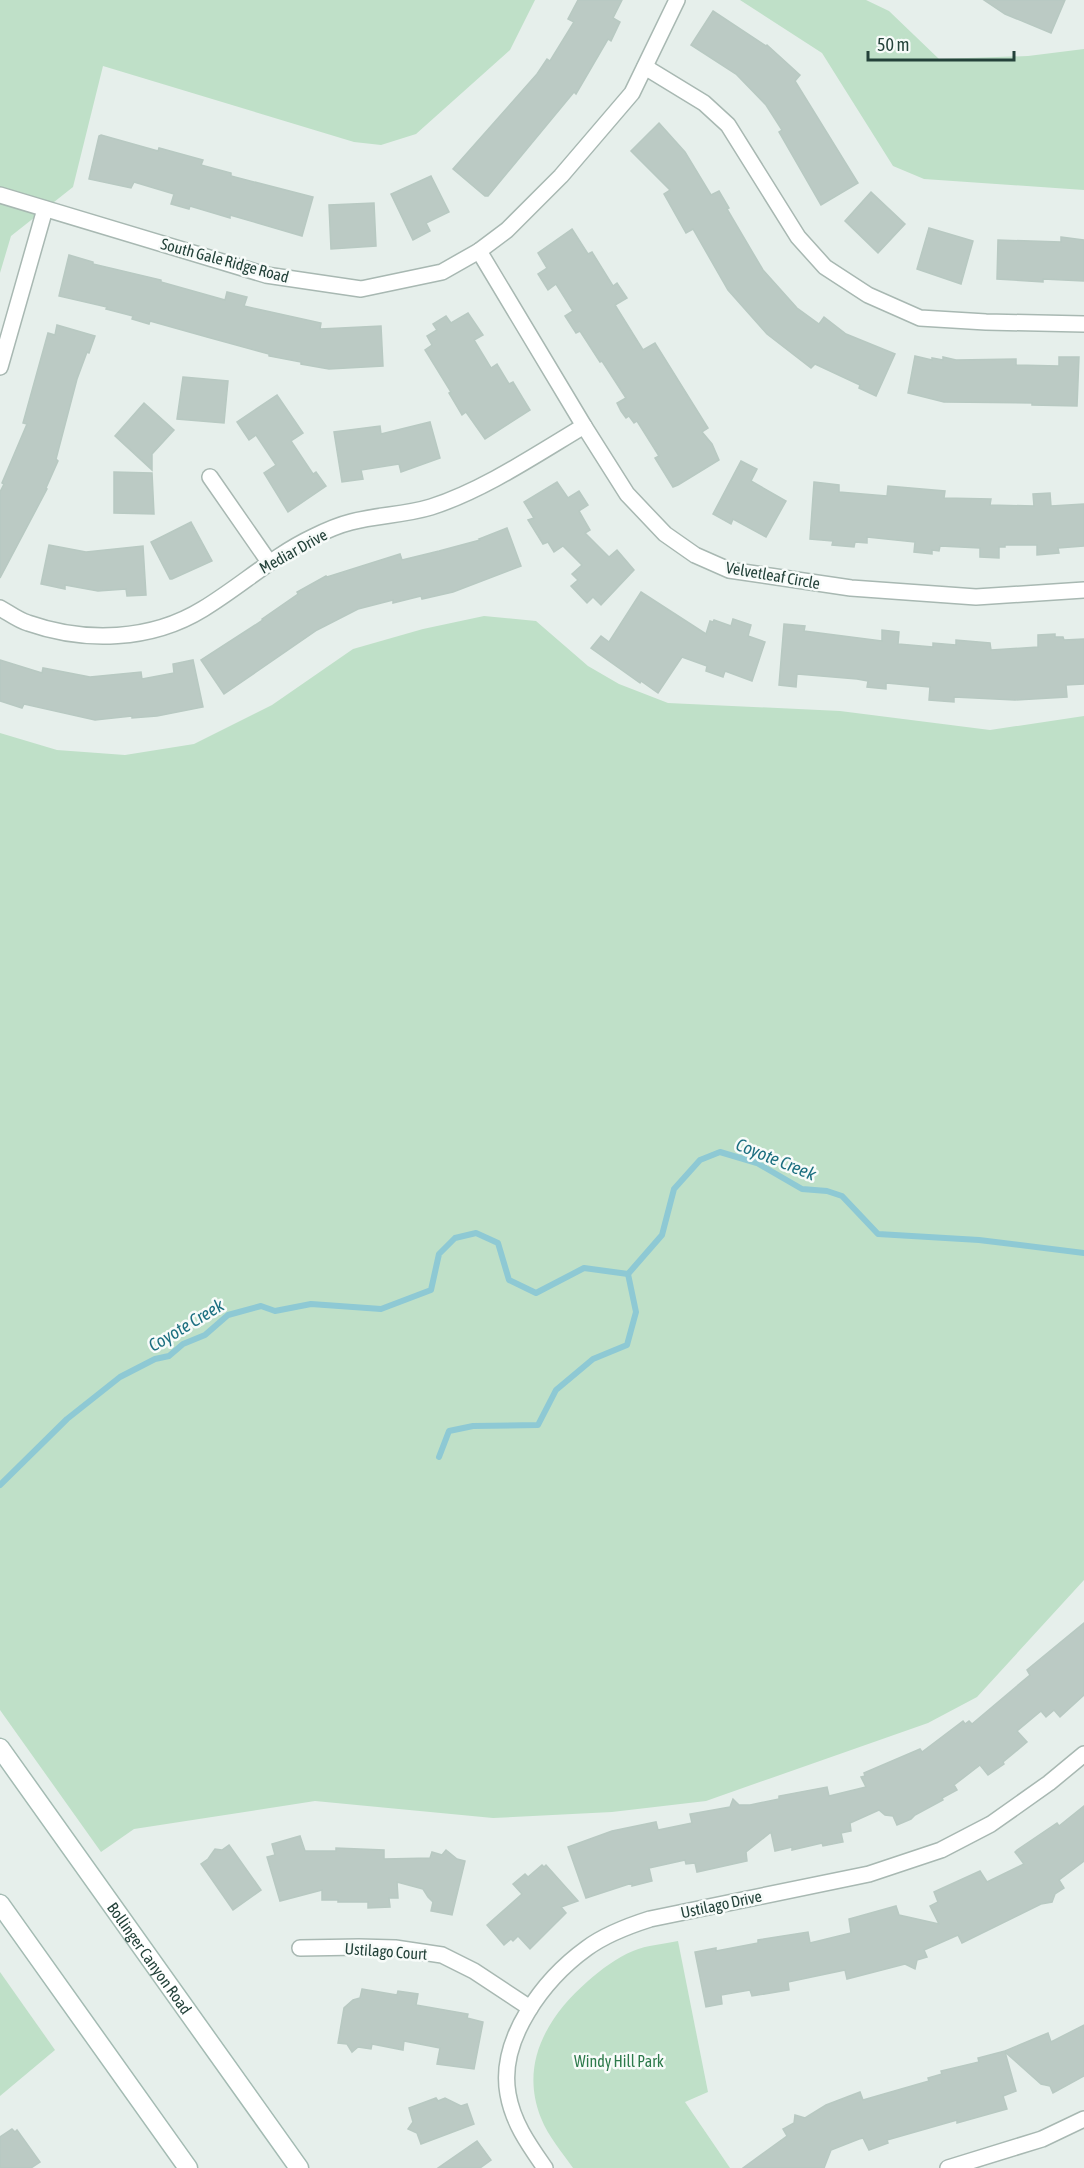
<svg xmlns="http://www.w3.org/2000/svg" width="1084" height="2168" viewBox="0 0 1084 2168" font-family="'Asap Condensed',sans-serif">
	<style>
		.green { fill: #bfe0c8 }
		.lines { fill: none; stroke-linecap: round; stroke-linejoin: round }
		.stream { stroke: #8ec9d4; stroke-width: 6 }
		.building { fill: #bbcac4; stroke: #b8c9c2; stroke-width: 1.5 }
		.minor-casing { stroke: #a8b8b2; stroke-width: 18 }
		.secondary-casing { stroke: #a4bbb3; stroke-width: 21 }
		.minor { stroke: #fff; stroke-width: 15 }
		.secondary { stroke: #fff; stroke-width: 18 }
		.labels { text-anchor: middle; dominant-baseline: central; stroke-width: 5; stroke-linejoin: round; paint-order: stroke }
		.street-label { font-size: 16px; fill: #24423a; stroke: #f7fbf9 }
		.park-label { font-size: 16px; fill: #2d7a4b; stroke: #f7fbf9 }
		.water-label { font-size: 18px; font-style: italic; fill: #1c6f80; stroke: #f7fbf9 }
	</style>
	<rect width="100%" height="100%" fill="#e6efeb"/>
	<g class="green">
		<path d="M0 0H535L510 50 416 134 381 145 354 142 103 66 73 187 11 236 0 273Z"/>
		<path d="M740 0H866L889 11 939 59 1028 56 1084 49V190L924 179 893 166 822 53Z"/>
		<path d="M484 616 536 621 588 666 619 684 668 703 840 711 990 730 1084 716V1580L977 1697 928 1723 706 1801 612 1812 493 1818 315 1801 134 1829 101 1852 0 1710V733L57 750 125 755 194 744 272 705 353 649 423 629Z"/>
		<path d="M678 1941 708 2092 685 2102 730 2168H573C562 2152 548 2136 541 2118 519 2063 548 2016 588 1981 602 1969 616 1958 633 1951 647 1945 664 1944 678 1941Z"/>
		<path d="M0 1972 55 2050 0 2096Z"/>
	</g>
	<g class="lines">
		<g class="stream">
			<path d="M628 1274 662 1235 674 1189 700 1160 720 1152 757 1163 802 1189 827 1191 842 1196 878 1234 979 1240 1084 1253"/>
			<path d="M439 1457 449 1431 473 1426 538 1425 556 1390 593 1359 627 1345 636 1312 628 1274"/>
			<path d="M0 1485 67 1419 120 1377 155 1359 169 1356 183 1344 205 1335 228 1315 261 1306 275 1311 311 1304 381 1309 431 1290 439 1254 455 1238 476 1233 498 1243 509 1280 536 1293 584 1268 628 1274"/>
		</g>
	</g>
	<g class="building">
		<path d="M578 0H622L613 18 620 22 611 41 608 39 576 94 574 92 488 196H485L453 169 537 74 547 59 550 61 574 22 568 19Z"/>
		<path d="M984 0H1065L1051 33 1005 14Z"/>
		<path d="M713 11 766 46 767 45 800 75 795 81 858 183 821 205 779 132 782 130 766 105 736 74 691 45Z"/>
		<path d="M659 123 685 152 711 195 719 191 729 208 727 209 763 270 797 308 819 324 824 317 846 334 895 354 876 396 859 388 860 385 815 364 811 368 767 334 728 290 693 229 686 233 664 194 670 190 631 151Z"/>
		<path d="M101 135 158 151 159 148 203 160 201 165 231 173V176L313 197 302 236 230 215V218L190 206 189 209 171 204 174 194 134 182 131 188 89 179 99 136Z"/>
		<path d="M431 176 449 212 426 223 430 231 413 240 391 194Z"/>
		<path d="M871 192 905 224 878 253 845 221Z"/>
		<path d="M374 203 376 246 331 249 329 205Z"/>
		<path d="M929 228 973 241 961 284 917 269Z"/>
		<path d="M572 229 588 254 592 252 613 286 617 283 627 298 615 305 643 350 655 343 708 428 702 432 712 444 719 460 678 485 673 487 655 458 659 456 637 421 634 423 629 416 626 418 621 411 617 403 626 398 602 361 600 362 580 331 576 333 565 316 573 311 556 284 548 290 538 274 547 268 538 253Z"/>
		<path d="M1061 237 1084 240V281L1043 279V282L997 279 998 240 1061 242Z"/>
		<path d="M69 255 93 262V264L161 280V282L225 300 227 292 247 297 244 306 321 323 320 329 381 326 383 366 329 369 301 364V362L269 356V354L207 337 150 321 149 324 132 319 133 316 106 309 107 307 59 296Z"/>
		<path d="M468 313 483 335 474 340 491 368 497 364 509 384 513 382 530 410 485 439 466 412 462 415 449 393 451 392 425 350 432 345 427 336 437 330 433 324 446 316 451 323Z"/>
		<path d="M57 325 95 336 89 353 87 352 77 379 56 459 58 461 46 488 47 489 0 578V492L4 484 2 483 27 424 23 423 48 333 55 335Z"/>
		<path d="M915 356 932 360V358L943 360V357L956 360 1016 359V365L1059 366V357H1079L1077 406 1032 405V403L944 402 908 393Z"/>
		<path d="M183 377 228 381 224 423 177 419Z"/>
		<path d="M277 395 303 433 291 441 313 474 316 472 326 486 288 512 264 473 276 465 256 435 249 440 237 422Z"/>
		<path d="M144 403 174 430 152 454V470L115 436Z"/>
		<path d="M430 422 440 458 401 472 399 464 361 470 363 479 342 482 334 432 380 426 381 434Z"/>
		<path d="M741 461 757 469 751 481 786 501 766 537 733 519 731 524 713 514Z"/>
		<path d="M114 472 152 473 154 514 114 513Z"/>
		<path d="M557 482 568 498 579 491 588 505 579 511 590 530 585 533 609 557 617 550 634 570 601 605 593 597 587 603 571 586 578 580 572 574 582 565 563 546 554 552 548 542 543 544 528 520 534 518 524 502Z"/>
		<path d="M814 482 839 485V492L887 496 888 486 945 491 944 498 991 499 990 505 1034 506 1033 494 1050 493 1051 506 1084 504V546L1058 548 1059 553 1037 555V545H1005V547H999V558L980 557V548L940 546 939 551 932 550V554L914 552 915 542 867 537V543L855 542 854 547 832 545 833 541 810 539Z"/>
		<path d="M191 522 212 561 172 579H170L151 542Z"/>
		<path d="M507 528 521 566 453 592 422 599 421 596 393 603V600L358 609 317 630 224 694 201 660 263 620 262 619 298 594 297 592 326 576 327 577 400 554 402 560 439 551 480 540 479 539Z"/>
		<path d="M49 545 86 552 143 546 146 595 127 596 126 589 98 591 65 585V589L41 584Z"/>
		<path d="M641 592 706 634 710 621 713 622 714 620 731 626 733 619 751 625 748 636 765 642 752 681 725 671 723 677 706 671 707 666 682 657 658 693 641 681 640 683 591 648 601 636 609 642Z"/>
		<path d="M784 624 805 626 804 631 882 641V630L899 632 898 644 933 647V643L956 645V640L990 643 991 650 1038 647V635L1055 634V637H1063L1064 640 1084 639V684L1066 685 1067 697 1015 700 954 697V702L929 700 930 687 886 683V689L867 687 868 681 857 679 797 674 796 687 779 685Z"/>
		<path d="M0 660 42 673 43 668 90 677 141 672 142 679 174 673 173 664 193 660 203 707 157 716 132 718V716L95 720 24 704 22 708 0 701Z"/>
		<path d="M1084 1623V1695L1060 1717 1054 1710 1046 1717 1041 1711 1017 1731 1027 1742 1003 1762 1004 1764 988 1775 980 1765 954 1785 957 1790 942 1798 943 1800 915 1815 911 1819 897 1825 893 1816 885 1815 879 1810 850 1823 851 1831 841 1833 843 1842 823 1846 822 1843 792 1850V1847L775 1851 771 1832 746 1852 747 1861 697 1872 695 1863 686 1864 685 1860 649 1868 652 1881 632 1886V1883L586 1898 568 1847 612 1831 656 1822 658 1830 692 1823 690 1814 730 1807 733 1799 739 1805H750L779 1799V1796L827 1787 829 1796 866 1787 861 1777 865 1776 864 1773 920 1749 922 1752 963 1721 965 1724 969 1721 972 1724 1030 1675 1027 1670Z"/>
		<path d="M1084 1806V1861L1059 1880 1064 1888 1055 1894 1052 1902 1041 1904 962 1943 958 1935 924 1950 927 1957 917 1960 915 1969 905 1964 847 1979 845 1970 788 1982 789 1990 752 1996 750 1990 721 1995 722 2004 706 2007 695 1952 716 1948V1951L758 1943V1940L808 1932 810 1943 851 1933 849 1919 896 1906 899 1915 939 1924 930 1906 938 1902 934 1892 980 1871 987 1882 1024 1864 1015 1852 1017 1850 1057 1823 1059 1826Z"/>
		<path d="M300 1836 305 1851H336V1848L384 1850V1859L430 1858 432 1852 442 1855 446 1850 457 1859 465 1861 452 1915 431 1911 433 1902 428 1897 423 1889 397 1882 398 1898H389L390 1907 368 1908V1902H338V1900H322V1890L280 1901 267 1857 275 1855 272 1844Z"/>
		<path d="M229 1845 261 1890 233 1910 201 1864 208 1859 215 1849 222 1850Z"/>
		<path d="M542 1865 544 1867 546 1865 578 1901 561 1907 566 1913 530 1949 518 1936 513 1941 511 1939 504 1945 487 1925 522 1894 513 1884 525 1874 528 1877Z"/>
		<path d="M362 1989 397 1995 398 1991 418 1994 416 2005 468 2014 467 2018 483 2022 474 2069 437 2064 440 2048 404 2041 403 2050 372 2044 371 2049 358 2047 352 2052 347 2044 338 2043 344 2008 353 2000 360 1998Z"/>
		<path d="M1084 2025V2076L1053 2093 1050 2086 1041 2084 1005 2052 1016 2091 1003 2096 1007 2109 957 2123V2120L887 2140 888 2143 869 2150 863 2138 859 2139 831 2150 824 2168H743L787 2136 783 2129 794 2123 795 2115 805 2118 826 2105 860 2092 863 2100 929 2081 928 2078 942 2074 941 2071 979 2062 978 2058 1005 2051 1048 2033 1051 2042Z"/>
		<path d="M436 2098 438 2101 445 2098 461 2106 467 2104 474 2124 421 2144 417 2133 408 2129 413 2122 409 2108Z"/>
		<path d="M12 2129 15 2132 17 2130 40 2162 31 2168H0V2137Z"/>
		<path d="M477 2141 491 2160 480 2168H438Z"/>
	</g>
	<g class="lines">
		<g class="minor-casing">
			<g id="minor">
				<path d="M645 67 704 103 728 125 798 237 825 267 868 295 920 318 986 322 1084 324"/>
				<path d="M0 195 266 275 361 289 442 272 479 251 507 230 561 176 632 93 677 0"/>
				<path d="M479 251 584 426 627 494 665 534 695 555 729 570 851 588 976 597 1084 590"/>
				<path d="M0 367 45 209"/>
				<path d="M210 477 269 562"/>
				<path d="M0 608C9 613 18 620 28 623 85 643 151 641 203 609 241 586 273 556 313 537 325 531 339 525 351 522 377 515 405 515 431 507 484 490 537 454 584 426"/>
				<path d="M300 1948 359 1947 395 1948 442 1955 474 1971 530 2008"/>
				<path d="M545 2168C529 2145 513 2123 508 2094 498 2039 544 1979 587 1948 606 1934 628 1926 650 1919L869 1874 941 1850 991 1824 1049 1783 1084 1754"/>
				<path d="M948 2168 1042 2139 1084 2119"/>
			</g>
		</g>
		<g class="secondary-casing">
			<g id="secondary">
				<path id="s1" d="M0 1748 299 2168"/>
				<path d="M0 1904 188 2168"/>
			</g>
		</g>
		<use href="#minor" class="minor"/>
		<use href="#secondary" class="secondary"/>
	</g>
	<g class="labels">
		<g class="street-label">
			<text transform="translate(225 260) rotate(15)">South Gale Ridge Road</text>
			<text transform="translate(293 551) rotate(-29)">Mediar Drive</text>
			<text transform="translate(773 575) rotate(10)">Velvetleaf Circle</text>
			<text transform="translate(721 1904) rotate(-12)">Ustilago Drive</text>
			<text transform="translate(386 1951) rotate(4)">Ustilago Court</text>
			<text stroke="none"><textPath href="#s1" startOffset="258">Bollinger Canyon Road</textPath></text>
		</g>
		<g class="park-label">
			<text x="619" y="2061">Windy Hill Park</text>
		</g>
		<g class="water-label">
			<text transform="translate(776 1159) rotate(22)">Coyote Creek</text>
			<text transform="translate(186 1325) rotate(-31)">Coyote Creek</text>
		</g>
	</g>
	<path d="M868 51v9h146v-9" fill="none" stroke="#24423a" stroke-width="3"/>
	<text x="877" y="51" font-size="18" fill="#24423a" stroke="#f7fbf9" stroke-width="4.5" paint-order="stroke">50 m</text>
</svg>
